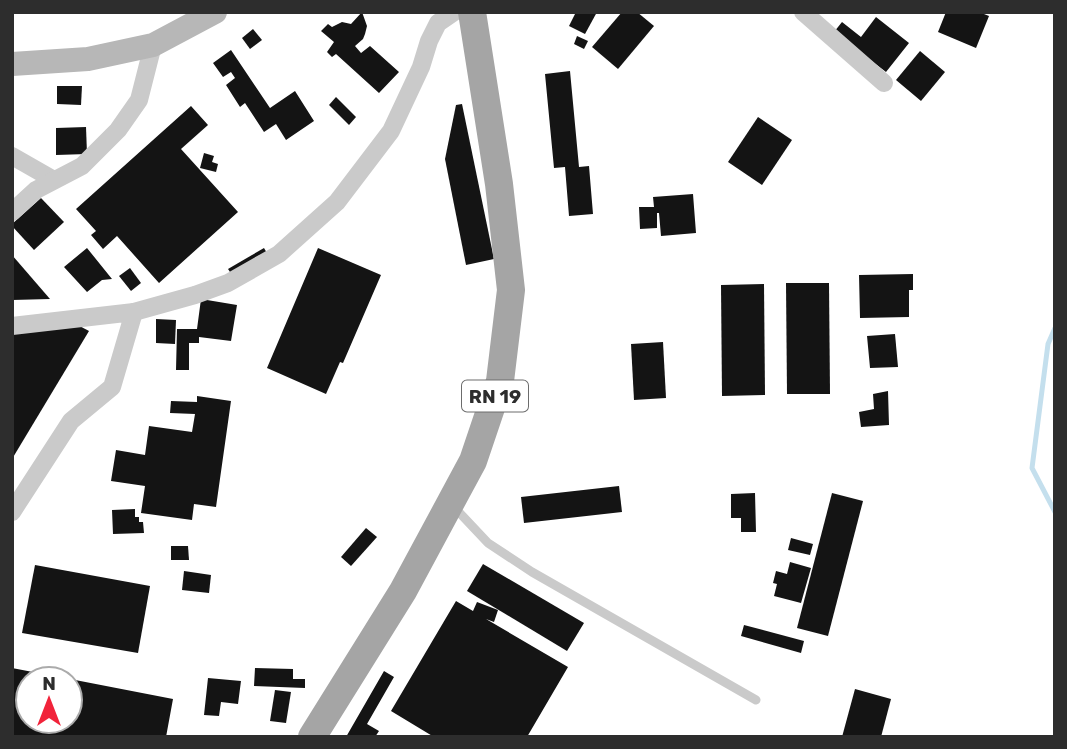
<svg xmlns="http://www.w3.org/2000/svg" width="1067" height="749" viewBox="0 0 1067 749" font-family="Rubik,sans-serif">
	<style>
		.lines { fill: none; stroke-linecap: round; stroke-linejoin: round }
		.stream { stroke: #c4dfed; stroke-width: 5 }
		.building { fill: #141414 }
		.service { stroke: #cacaca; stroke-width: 9 }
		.minor { stroke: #cacaca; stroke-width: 18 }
		.secondary { stroke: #b7b7b7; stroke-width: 24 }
		.primary { stroke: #a5a5a5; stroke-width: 28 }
		.labels { text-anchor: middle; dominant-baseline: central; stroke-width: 7; stroke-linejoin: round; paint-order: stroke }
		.shield { fill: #fff; stroke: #6c6c6c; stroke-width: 2 }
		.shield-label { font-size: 19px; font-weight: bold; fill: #2d2d2d }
	</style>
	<rect width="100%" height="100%" fill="#fff"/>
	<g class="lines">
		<path class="stream" d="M1055 328 1048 344 1032 468 1055 512"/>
	</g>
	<g class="building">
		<path d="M362 12 367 26 365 34 363 39 355 46 361 53 370 46 399 72 379 93 336 54 332 57 327 52 334 42 321 31 328 24 332 27 342 22 351 24Z"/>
		<path d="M576 12H597L585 34 569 26Z"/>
		<path d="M622 12H637L654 26 618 69 592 47Z"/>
		<path d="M946 12H979L989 16 976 48 938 32Z"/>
		<path d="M876 17 909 43 886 72 834 32 842 22 861 37Z"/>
		<path d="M253 29 262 40 250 49 242 38Z"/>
		<path d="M577 36 588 41 584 49 574 44Z"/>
		<path d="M231 50 270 108 295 91 314 121 286 140 276 124 264 132 245 103 240 107 226 85 235 78 231 72 223 77 213 63Z"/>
		<path d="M920 51 945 72 921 101 896 80Z"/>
		<path d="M570 71 579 167 589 166 593 214 569 216 565 167 554 168 545 74Z"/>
		<path d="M57 86H82L81 105 57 104Z"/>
		<path d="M336 97 356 117 349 125 329 105Z"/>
		<path d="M462 104 494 259 466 265 445 159 456 105Z"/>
		<path d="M191 106 208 125 181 149 238 212 159 283 117 236 103 249 91 235 96 231 76 209Z"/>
		<path d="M758 117 792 140 762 185 728 162Z"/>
		<path d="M86 127 87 154 56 155V128Z"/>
		<path d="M204 153 214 156 212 162 218 164 216 172 200 168Z"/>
		<path d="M693 194 696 233 661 236 659 213H657V228L640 229 639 207H654L653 197Z"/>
		<path d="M41 198 64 222 34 250 12 226V224Z"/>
		<path d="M87 248 112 279 102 280 87 292 64 267Z"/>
		<path d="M264 248 271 260 236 281 228 269Z"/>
		<path d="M318 248 381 275 343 363 340 362 326 394 267 368Z"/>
		<path d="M12 255 50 299 12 300Z"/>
		<path d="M130 268 141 283 131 291 119 276Z"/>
		<path d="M913 274V290H909V317L860 318 859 275Z"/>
		<path d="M786 283H829L830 394H787Z"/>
		<path d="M764 284 765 395 722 396 721 285Z"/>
		<path d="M201 299 237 305 231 341 199 337V343H189V370H176L177 329H197Z"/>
		<path d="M156 319 176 320 175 344 156 343Z"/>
		<path d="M72 322 89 331 12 459V334Z"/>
		<path d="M895 334 898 367 870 368 867 336Z"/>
		<path d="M663 342 666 398 634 400 631 344Z"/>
		<path d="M888 391 889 425 861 427 859 412 874 409 873 394Z"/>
		<path d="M197 396 231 401 216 507 194 504 192 520 141 513 145 486 111 481 116 450 145 455 149 426 192 432 195 414 170 413 171 401 197 402Z"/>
		<path d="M619 486 622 512 524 523 521 497Z"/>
		<path d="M755 493 756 532H741V518H731V494Z"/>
		<path d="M832 493 863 501 828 636 797 628Z"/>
		<path d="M135 509V517H139V522H143L144 533 113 534 112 510Z"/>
		<path d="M366 528 377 537 351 566 341 557Z"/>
		<path d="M791 538 813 544 810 555 788 550Z"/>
		<path d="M171 546H188L189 560H171Z"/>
		<path d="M790 562 811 568 801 603 774 596 777 584 773 583 776 571 787 574Z"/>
		<path d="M483 564 584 623 567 651 467 591Z"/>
		<path d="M35 565 150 586 138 653 22 633Z"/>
		<path d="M184 571 211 575 209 593 182 590Z"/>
		<path d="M456 601 473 611 477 602 498 610 494 622 486 619 568 667 527 737H434L391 711Z"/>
		<path d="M744 625 804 641 801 653 741 636Z"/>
		<path d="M12 668 64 678V679H28V721H70V679L173 699 166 737H12Z"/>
		<path d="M255 668 293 669V679H305V688L254 686Z"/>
		<path d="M384 671 394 677 367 724 379 731 375 737H346Z"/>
		<path d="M208 678 241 681 238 704 221 702 219 716 204 715Z"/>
		<path d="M855 689 891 699 881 737H842Z"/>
		<path d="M275 690 291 692 286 723 270 721Z"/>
	</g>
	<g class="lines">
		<path class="service" d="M454 507 488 543 532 572 756 700"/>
		<g class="minor">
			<path d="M803 12 884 83"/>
			<path d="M12 156 54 180"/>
			<path d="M12 212 36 190 82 166 118 130 139 100 153 45"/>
			<path d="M134 312 195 295 228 283 279 254 337 202 391 131 421 67 429 41 438 23 454 12"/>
			<path d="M12 326 134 312 112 387 71 421 12 512"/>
		</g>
		<path class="secondary" d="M12 64 88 59 153 45 215 12"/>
		<path class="primary" d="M312 737 403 591 473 461 500 381 511 290 499 184 472 12"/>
	</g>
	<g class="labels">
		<rect class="shield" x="462" y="380.5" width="66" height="31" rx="5"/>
		<g class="shield-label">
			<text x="495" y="396">RN 19</text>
		</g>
	</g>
	<rect width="1067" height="749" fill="none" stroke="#2d2d2d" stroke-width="28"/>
	<g transform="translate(49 700)"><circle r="33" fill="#ffffff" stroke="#ababab" stroke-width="2"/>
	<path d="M0-5L12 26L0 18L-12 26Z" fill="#f1233a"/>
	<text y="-10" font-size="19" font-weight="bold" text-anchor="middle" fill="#2d2d2d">N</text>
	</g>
</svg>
